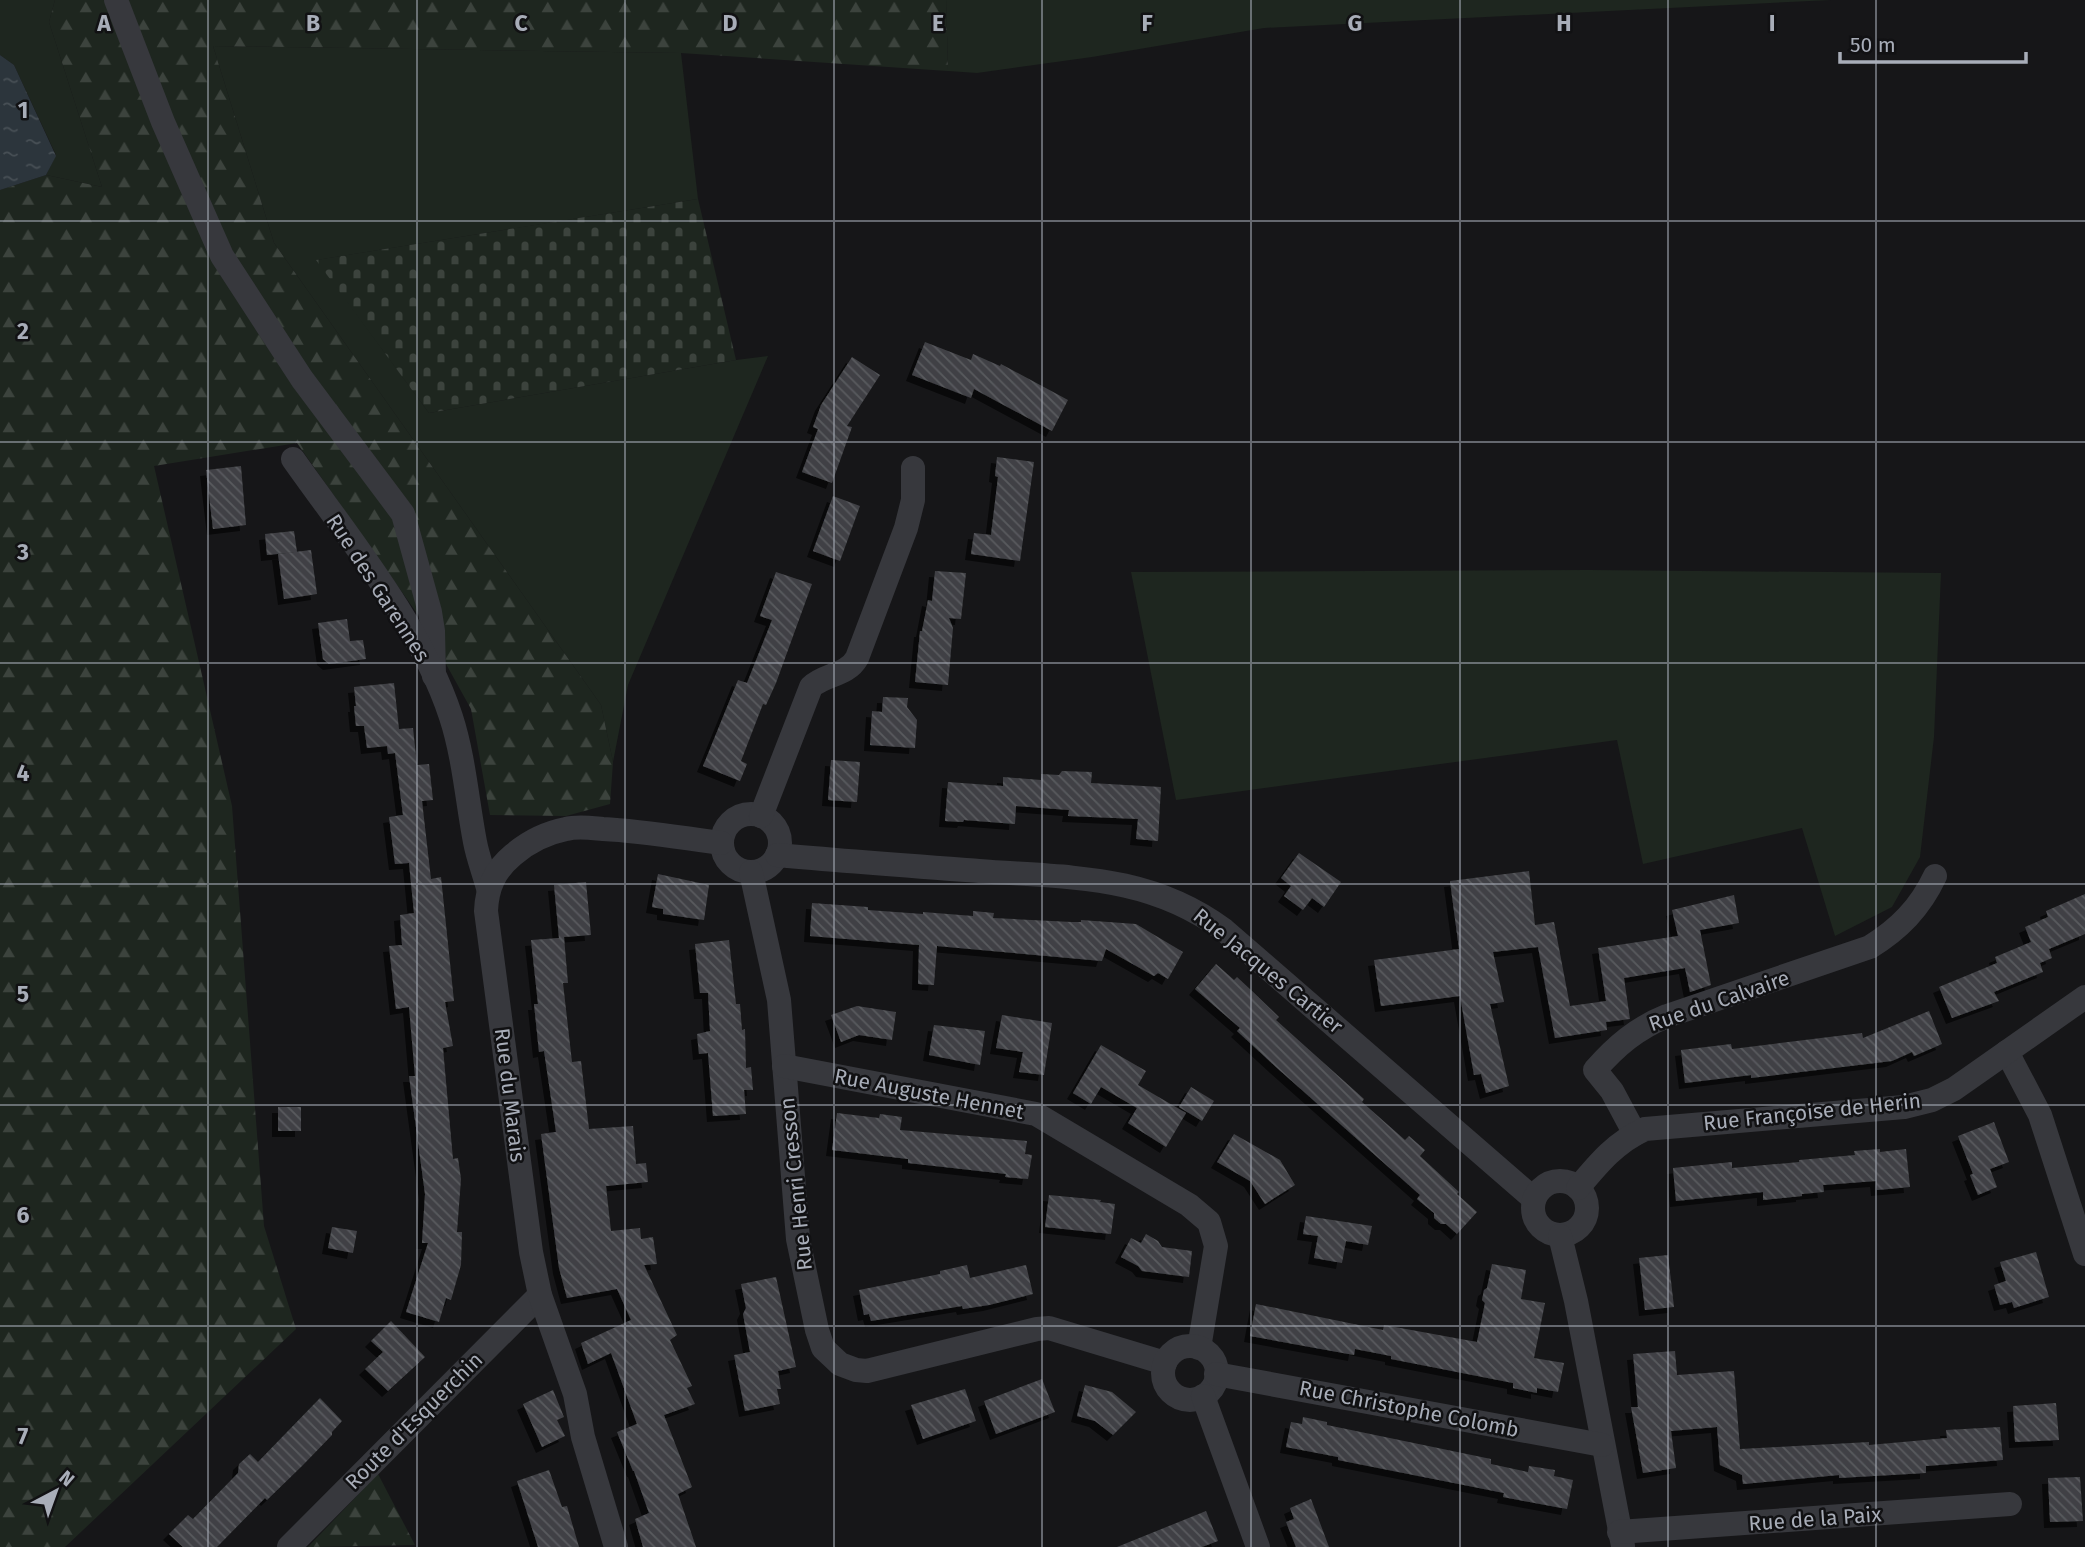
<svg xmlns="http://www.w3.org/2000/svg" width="2085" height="1547" viewBox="0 0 2085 1547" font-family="'Fira Sans',sans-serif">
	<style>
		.grass { fill: #1e261f }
		.forest { fill: url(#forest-firs) }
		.cemetery { fill: url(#cemetery-stones) }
		.water { fill: url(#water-ripples) }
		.building { fill: url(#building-back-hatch); filter: url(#shadow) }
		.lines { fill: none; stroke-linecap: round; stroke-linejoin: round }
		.minor { stroke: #37383d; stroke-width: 24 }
		.grid { fill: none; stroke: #a8adb8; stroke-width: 2; stroke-opacity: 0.55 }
		.labels { text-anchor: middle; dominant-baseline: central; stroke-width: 5; stroke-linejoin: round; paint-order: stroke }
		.street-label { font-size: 21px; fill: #a8adb8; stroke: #111113 }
		.grid-label { font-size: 23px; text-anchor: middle; font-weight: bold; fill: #a8adb8; stroke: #111113; stroke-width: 5; stroke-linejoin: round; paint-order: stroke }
	</style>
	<defs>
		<pattern id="forest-firs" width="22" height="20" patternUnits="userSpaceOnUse" patternTransform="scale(1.75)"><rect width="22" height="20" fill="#1e261f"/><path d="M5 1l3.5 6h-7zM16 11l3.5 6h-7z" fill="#3c433d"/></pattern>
		<pattern id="cemetery-stones" width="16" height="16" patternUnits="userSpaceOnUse" patternTransform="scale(1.75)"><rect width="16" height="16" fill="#1e261f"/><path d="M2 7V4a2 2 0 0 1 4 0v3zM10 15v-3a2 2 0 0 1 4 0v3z" fill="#3c433d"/></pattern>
		<pattern id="water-ripples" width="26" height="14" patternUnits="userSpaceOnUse" patternTransform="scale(1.75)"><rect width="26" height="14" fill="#2c353c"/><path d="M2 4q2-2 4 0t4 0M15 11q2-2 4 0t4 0" fill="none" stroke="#485056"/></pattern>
		<pattern id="building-back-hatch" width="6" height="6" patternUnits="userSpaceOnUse" patternTransform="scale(1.75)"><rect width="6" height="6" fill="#404145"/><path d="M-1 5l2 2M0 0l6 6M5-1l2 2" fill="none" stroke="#595a5e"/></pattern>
		<filter id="shadow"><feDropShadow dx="-6" dy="6" stdDeviation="0" flood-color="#0009"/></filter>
	</defs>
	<rect width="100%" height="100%" fill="#161618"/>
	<g class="grass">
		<path d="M0 0H55L49 22 102 187 46 175 56 155 14 65 0 55Z"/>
		<path d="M946 0H1831L1264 28 1092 57 977 73 948 71Z"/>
		<path d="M213 46 681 53 698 199 317 260 429 413 736 360 768 356 628 685 613 762 601 705 274 243Z"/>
		<path d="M1589 570 1941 573 1934 737 1920 857 1892 907 1835 936 1802 828 1643 864 1617 740 1176 800 1131 572Z"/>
	</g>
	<g class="forest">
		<path d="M55 0H946L948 71 681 53 213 46 274 243 601 705 613 762 610 804 566 816 490 815 471 709 421 619 297 443 154 466 232 806 264 1226 296 1329 65 1547H0V190L46 175 102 187 49 22Z"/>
		<path d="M378 1474 415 1545 308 1547Z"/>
	</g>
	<path class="cemetery" d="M698 199 736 360 429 413 316 260Z"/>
	<path class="water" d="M0 55 14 65 56 156 46 175 0 190Z"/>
	<g class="building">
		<path d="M925 342 971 360 973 354 1000 366 1001 364 1068 400 1052 431 974 389 971 398 912 375Z"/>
		<path d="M852 357 880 375 847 426 852 427 832 483 802 472 818 429 813 427 821 405Z"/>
		<path d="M997 457 1034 462 1020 561 971 554 974 533 991 535 998 477 995 476Z"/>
		<path d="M241 466 246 525 213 529 206 470Z"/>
		<path d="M833 496 860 506 840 561 813 551Z"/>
		<path d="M294 531 297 552 267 555 265 534Z"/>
		<path d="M311 550 317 594 284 599 278 554Z"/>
		<path d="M935 571 966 573 961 619 949 618 953 628 948 685 915 682 920 631H922L928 600 932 601Z"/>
		<path d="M776 572 812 584 776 683 766 705 763 704 741 761 747 764 740 781 703 766 738 680 747 683 772 620 760 616Z"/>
		<path d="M347 619 350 641 363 640 366 659 329 664 323 659 318 623Z"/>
		<path d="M394 683 399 729 413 728 417 765 429 764 433 800 422 801 431 879 441 877 454 1001 445 1002 453 1046 443 1048 453 1159 458 1158 461 1179 457 1232H462L461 1265 451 1300 446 1298 439 1322 406 1312 428 1243H422L425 1194 409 1076H415L409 1007 396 1009 389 946 402 945 400 915 414 913 409 863 395 864 389 817 403 815 395 753 388 754 387 746 367 748 364 726H356L354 706H356L354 687Z"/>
		<path d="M883 697 908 698 907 707 917 720 915 748 870 745 872 711 882 712Z"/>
		<path d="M831 760 860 762 857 802 828 800Z"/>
		<path d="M1062 771 1092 772 1091 783 1161 787 1158 841 1136 839 1138 819 1068 816 1069 810 1016 806 1015 824 964 820 963 822 945 821 948 782 1003 786V777L1041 780V774L1059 775Z"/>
		<path d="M1299 853 1341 882 1324 907 1312 898 1303 910 1284 896 1291 886 1281 878Z"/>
		<path d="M1529 871 1535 925 1554 922 1570 1006 1606 1001 1598 948 1678 936 1672 910 1734 895 1739 923 1700 930 1711 985 1690 992 1685 968 1624 978 1630 1019 1606 1022 1607 1030 1555 1038 1538 947 1493 952 1504 1002 1490 1004 1509 1086 1486 1093 1481 1074 1474 1075 1460 996 1381 1006 1374 960 1459 949 1450 881Z"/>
		<path d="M658 874 709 885 704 920 663 914V909L652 907Z"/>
		<path d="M586 882 591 935 564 937 568 983H563L572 1062 581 1061 589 1129 633 1126 636 1164 646 1163 648 1182 606 1186 611 1231 640 1228 641 1239 653 1237 657 1264 644 1265 677 1335 670 1340 692 1386 687 1388 695 1404 664 1415 692 1487 678 1494 696 1547H643L635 1519 649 1513 634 1471H633L617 1432 637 1424 611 1353 588 1364 581 1343 631 1320 617 1289 567 1298 559 1268 541 1134 556 1132 544 1051 539 1052 534 1004H538L531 940 559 938 554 885Z"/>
		<path d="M2085 894V934L2049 949 2052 958 2040 963 2043 972 1994 992 1999 1001 1952 1018 1939 987 1997 963 1995 957 2031 942 2025 927 2048 917 2046 911Z"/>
		<path d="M812 903 868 907V910L923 914V912L973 916V911L994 913 993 918 1072 922H1081V920L1136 924 1183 952 1168 979 1158 973 1154 976 1106 949 1102 961 937 946 934 985 918 984 919 945 810 936Z"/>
		<path d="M729 940 736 1004H740L742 1030 745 1029 746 1068 751 1067 753 1090H744L746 1114 713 1116 708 1053 699 1054 697 1034 710 1031 708 993H700L695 944Z"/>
		<path d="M1216 964 1234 980 1237 977 1252 991 1279 1017 1276 1020 1364 1099 1362 1102 1405 1140 1409 1136 1425 1150 1420 1156 1459 1192 1457 1194 1477 1212 1457 1234 1446 1224H1441L1434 1218V1213L1417 1199 1420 1195 1276 1067 1237 1031 1240 1028 1195 989Z"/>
		<path d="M857 1006 896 1012 892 1040 859 1035 841 1042 831 1015Z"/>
		<path d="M1929 1011 1942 1044 1914 1056 1912 1052 1892 1061 1751 1078V1075L1685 1083 1681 1050 1731 1044 1732 1049 1862 1033 1863 1038Z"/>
		<path d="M1002 1015 1052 1023 1044 1075 1019 1072 1023 1052 996 1048Z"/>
		<path d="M934 1025 985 1031 980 1065 929 1055Z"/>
		<path d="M1101 1045 1146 1071 1138 1085 1186 1113 1166 1147 1128 1123 1137 1108 1101 1087 1091 1104 1073 1093Z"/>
		<path d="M1191 1087 1214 1101 1202 1121 1179 1107Z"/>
		<rect x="278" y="1107" width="23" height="24"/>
		<path d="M837 1113 879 1118 880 1114 902 1117 900 1130 1027 1141 1025 1154 1032 1155 1028 1179 1005 1177 1006 1174 908 1163V1159L832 1150Z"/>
		<path d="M1994 1122 2009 1162 1990 1169 1997 1187 1978 1195 1970 1175 1973 1174 1958 1136Z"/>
		<path d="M1234 1134 1280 1160 1295 1185 1265 1204 1250 1181 1217 1162Z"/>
		<path d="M1880 1149V1152L1906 1149 1910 1187 1877 1190 1876 1181 1823 1185 1824 1192 1802 1194V1196L1763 1200V1192L1676 1201 1673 1168 1732 1162V1168L1799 1162V1160L1855 1155 1854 1151Z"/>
		<path d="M1049 1195 1101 1200 1100 1202 1115 1204 1111 1234 1045 1227Z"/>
		<path d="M1306 1216 1372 1226 1368 1245 1346 1241 1342 1263 1314 1258 1318 1236 1303 1234Z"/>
		<path d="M332 1227 357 1231 353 1253 328 1248Z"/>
		<path d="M1146 1234 1158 1241 1162 1247 1192 1251 1189 1277 1142 1271 1138 1266 1121 1257 1131 1238 1141 1243Z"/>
		<path d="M2036 1252 2049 1297 2014 1308 2012 1302 2000 1305 1994 1285 2006 1281 2000 1262Z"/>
		<path d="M1668 1255 1674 1307 1645 1310 1639 1258Z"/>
		<path d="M1492 1264 1526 1270 1521 1299 1545 1303 1534 1358 1564 1363 1558 1392 1537 1388V1393L1513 1388V1383L1391 1359V1356L1355 1349 1354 1355 1250 1336 1256 1304 1383 1330 1384 1325 1477 1342 1485 1303 1482 1300 1484 1290 1487 1288Z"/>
		<path d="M967 1265 970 1278 1026 1265 1033 1294 989 1305 963 1309 962 1306 871 1321 869 1314 864 1315 859 1290 940 1274V1271Z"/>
		<path d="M776 1277 796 1367 778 1371 781 1389H777L780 1404 745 1411 734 1355 750 1352 743 1314 746 1308 741 1284Z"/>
		<path d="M391 1321 425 1357 388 1391 365 1369 383 1352 371 1341Z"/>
		<path d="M1675 1351 1677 1375 1734 1371 1740 1449 1869 1442V1445L1947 1438 1946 1430 2000 1427 2003 1460 1926 1466V1473L1839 1478V1475L1743 1484 1742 1475 1720 1465 1717 1427 1671 1431 1676 1468 1643 1473 1631 1407H1638L1633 1354Z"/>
		<path d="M1042 1379 1055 1412 996 1434 984 1401Z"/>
		<path d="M1085 1385 1112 1392 1136 1412 1113 1435 1095 1421 1077 1416Z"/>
		<path d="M965 1389 976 1421 923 1439 911 1405Z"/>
		<path d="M553 1390 564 1417 557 1420 565 1436 542 1447 523 1404Z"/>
		<path d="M320 1398 342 1421 332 1432V1435L303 1465 267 1500 265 1498 217 1547H183L169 1534 188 1515 193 1519 238 1473 239 1464 250 1454 258 1462Z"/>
		<path d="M2056 1403 2059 1440 2015 1442 2013 1406Z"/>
		<path d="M1303 1417 1327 1422V1425L1491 1459V1464L1528 1472 1529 1466 1555 1470 1554 1476 1573 1480 1567 1509 1503 1497 1504 1493 1338 1460V1457L1286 1447 1291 1422 1302 1424Z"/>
		<path d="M549 1470 562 1507 567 1506 579 1547H538L517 1481Z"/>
		<path d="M2080 1477 2083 1521 2050 1522 2048 1478Z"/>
		<path d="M1311 1499 1329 1547H1296L1286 1522 1294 1519 1290 1508Z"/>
		<path d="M1206 1511 1218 1541 1202 1547H1117Z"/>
	</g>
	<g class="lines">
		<g class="minor">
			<path d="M116 0 163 122 222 256 302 379 403 514 430 612 433 631 434 676"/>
			<path d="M293 459C348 537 421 625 451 717 464 757 467 800 475 842 478 858 484 873 488 888"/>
			<circle cx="751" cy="843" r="29"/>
			<path d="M761 816 811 687C824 674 847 676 857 658L906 528 913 500V468"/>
			<path d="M777 855C844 861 912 866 979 871 1070 878 1148 874 1224 930L1534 1199"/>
			<path d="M751 872 779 1000 798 1239 817 1330 823 1348 840 1364 856 1370 867 1371 1037 1329 1049 1328 1165 1363"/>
			<path d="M2007 1052 2040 1115 2085 1254"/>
			<path d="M784 1066 1036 1114 1189 1205 1209 1222 1216 1246 1199 1348"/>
			<path d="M1635 1134 1612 1091 1595 1070C1616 1046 1637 1028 1667 1016L1870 947C1899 929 1920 908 1935 876"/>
			<circle cx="1560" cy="1208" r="27"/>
			<path d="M1578 1188C1598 1164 1616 1142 1645 1129L1904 1107 1932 1100 1954 1089 2085 997"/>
			<path d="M1560 1236 1576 1301 1623 1546"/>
			<circle cx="1190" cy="1373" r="27"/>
			<path d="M1216 1374 1602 1445"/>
			<path d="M1203 1396 1258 1547"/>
			<path d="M1619 1532 2010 1504"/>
			<path d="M289 1547 540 1295"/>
			<path d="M616 1547 583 1437 575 1394 540 1295 531 1252 486 911C487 887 495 870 513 855 528 842 546 833 566 829 578 826 591 828 603 829 643 831 682 838 721 843"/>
		</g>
	</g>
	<path class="grid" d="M208 0V1547M417 0V1547M625 0V1547M834 0V1547M1042 0V1547M1251 0V1547M1460 0V1547M1668 0V1547M1876 0V1547M0 221H2085M0 442H2085M0 663H2085M0 884H2085M0 1105H2085M0 1326H2085"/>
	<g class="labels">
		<g class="street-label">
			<text transform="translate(378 588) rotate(57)">Rue des Garennes</text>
			<text transform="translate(1268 971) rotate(39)">Rue Jacques Cartier</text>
			<text transform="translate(1719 1001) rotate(-19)">Rue du Calvaire</text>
			<text transform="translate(929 1094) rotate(11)">Rue Auguste Hennet</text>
			<text transform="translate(510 1095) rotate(83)">Rue du Marais</text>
			<text transform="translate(1812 1112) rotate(-6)">Rue Françoise de Herin</text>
			<text transform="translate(796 1184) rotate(-96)">Rue Henri Cresson</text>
			<text transform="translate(1409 1409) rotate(11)">Rue Christophe Colomb</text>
			<text transform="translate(414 1421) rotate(-45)">Route d'Esquerchin</text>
			<text transform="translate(1815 1519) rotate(-4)">Rue de la Paix</text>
		</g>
	</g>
	<g class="grid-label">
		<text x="104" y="31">A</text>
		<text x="313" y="31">B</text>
		<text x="521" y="31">C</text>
		<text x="730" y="31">D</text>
		<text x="938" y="31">E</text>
		<text x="1147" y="31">F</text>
		<text x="1355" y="31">G</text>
		<text x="1564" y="31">H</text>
		<text x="1772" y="31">I</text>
		<text x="23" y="118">1</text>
		<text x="23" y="339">2</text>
		<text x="23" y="560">3</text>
		<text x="23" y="781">4</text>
		<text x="23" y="1002">5</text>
		<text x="23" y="1223">6</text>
		<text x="23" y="1444">7</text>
	</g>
	<g transform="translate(56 1491) rotate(41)" stroke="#111113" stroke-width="5" paint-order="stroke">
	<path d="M0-5L12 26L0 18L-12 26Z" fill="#a8adb8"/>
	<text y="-10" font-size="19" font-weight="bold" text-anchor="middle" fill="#a8adb8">N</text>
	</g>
	<path d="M1840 52v10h186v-10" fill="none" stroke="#a8adb8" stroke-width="3.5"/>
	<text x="1850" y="52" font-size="21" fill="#a8adb8" stroke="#111113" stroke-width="5" paint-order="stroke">50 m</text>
</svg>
